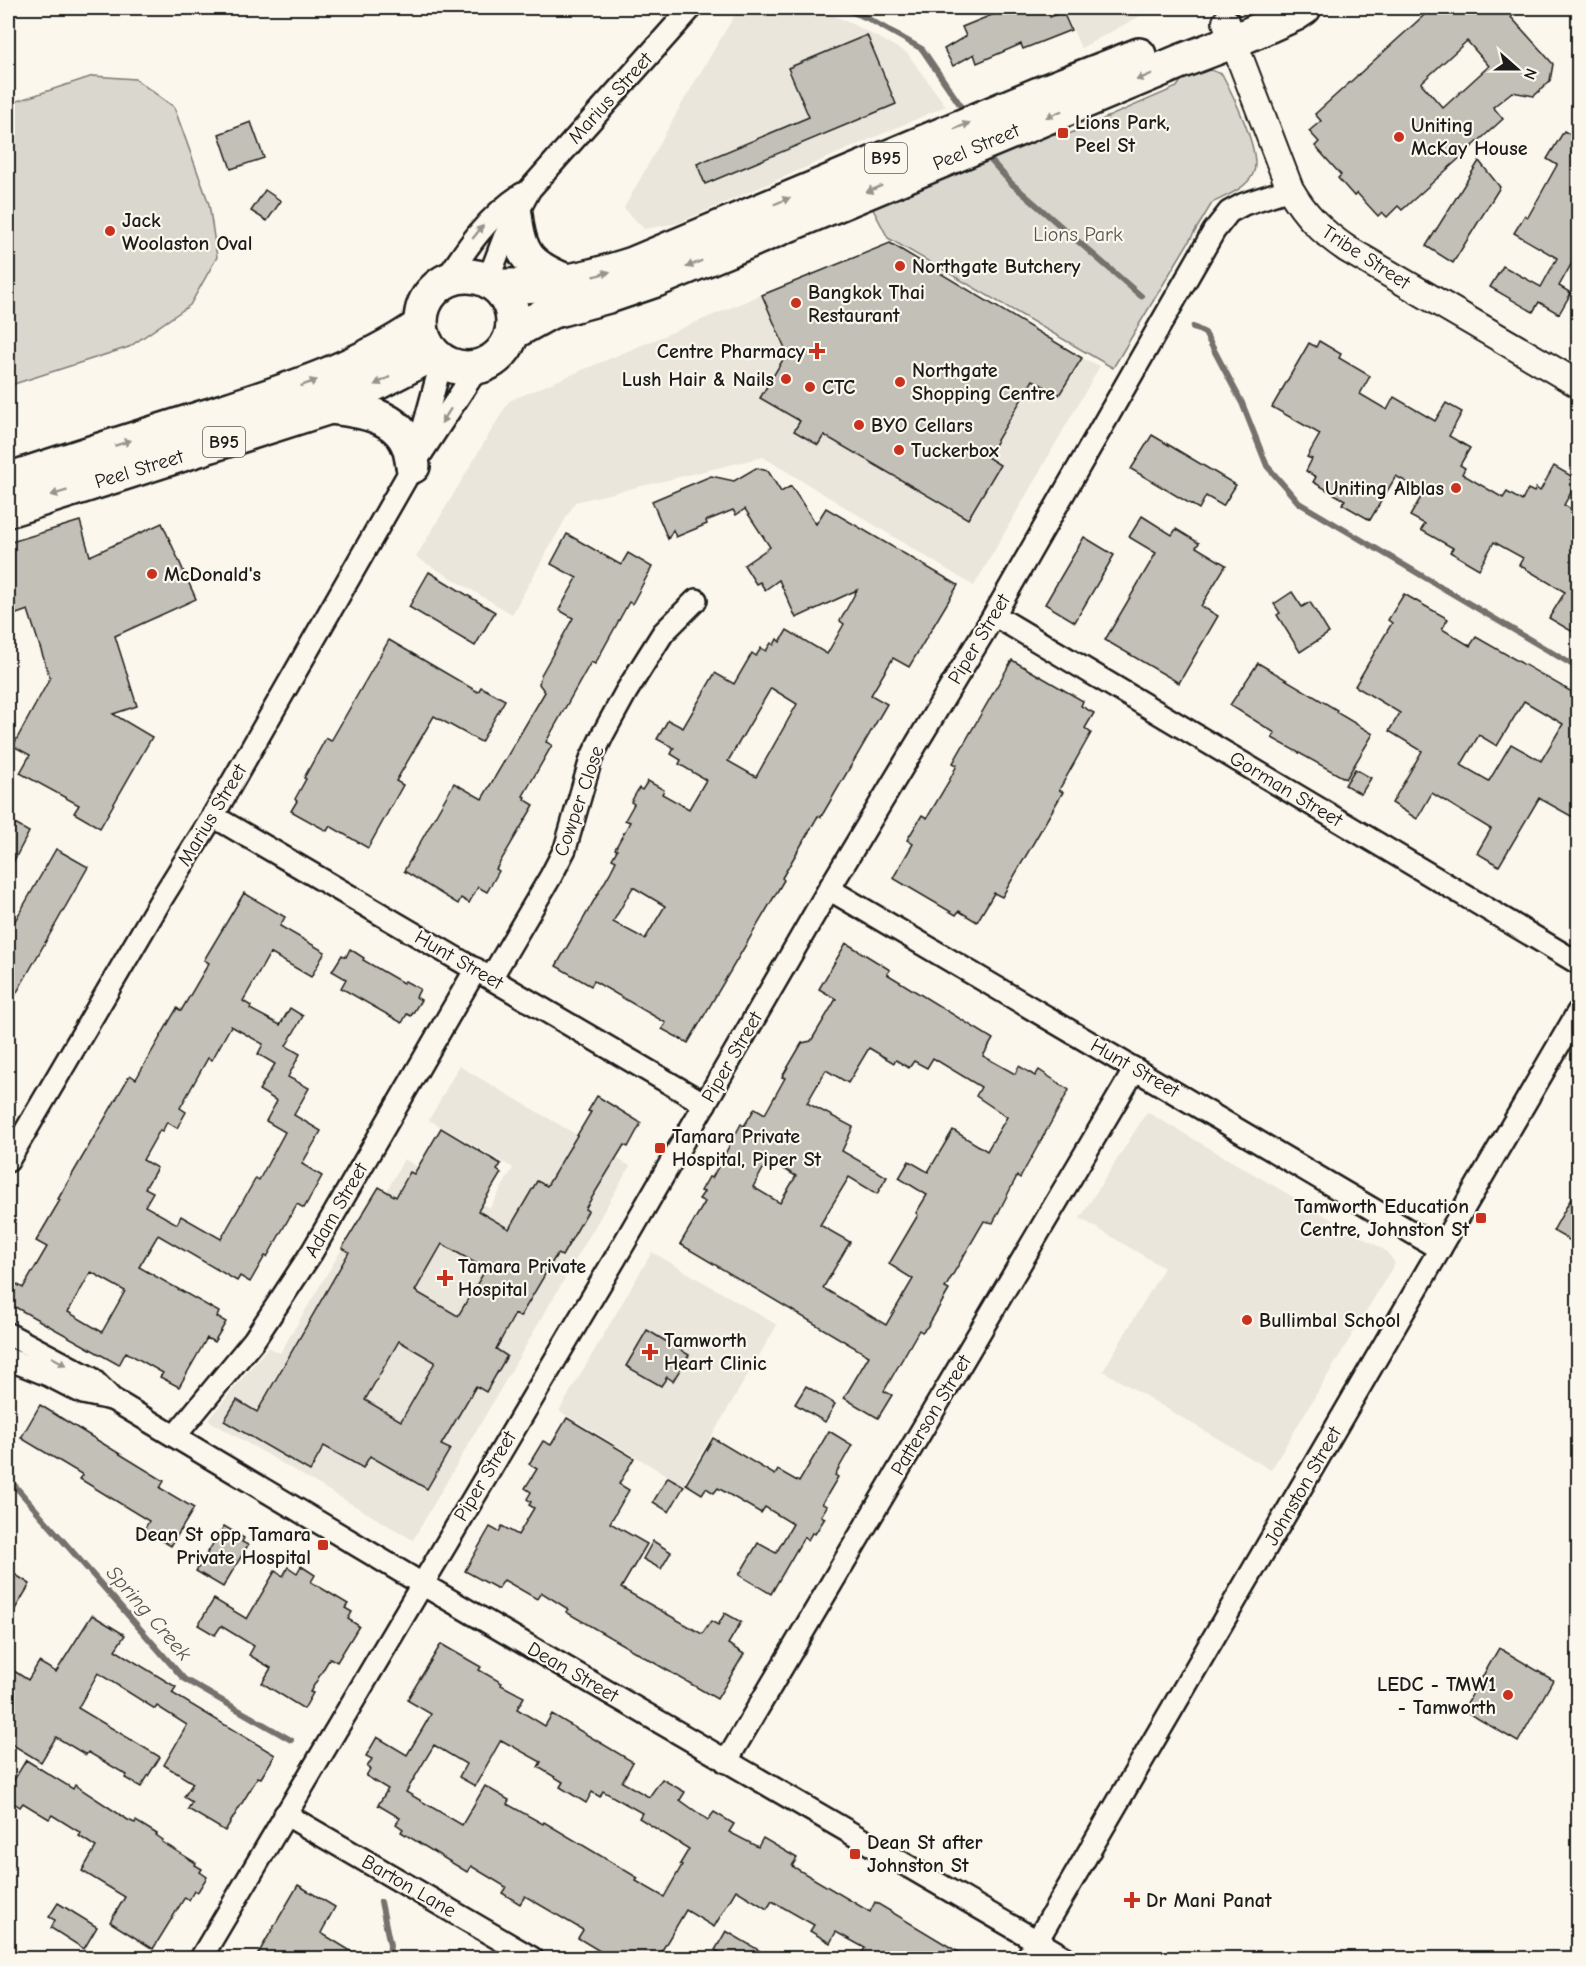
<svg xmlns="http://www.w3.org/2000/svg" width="1586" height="1966" viewBox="0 0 1586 1966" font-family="'Comic Neue',sans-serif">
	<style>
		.built { fill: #eae6dc }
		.green { fill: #dad7ce; stroke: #7b7a75; stroke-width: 1.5 }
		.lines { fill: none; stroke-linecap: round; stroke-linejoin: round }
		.stream { stroke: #74726e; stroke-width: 6 }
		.building { fill: #c3c0b8; stroke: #1c1c1c; stroke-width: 1.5; fill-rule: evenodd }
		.minor-casing { stroke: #1c1c1c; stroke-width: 26 }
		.tertiary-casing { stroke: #1c1c1c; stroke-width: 30 }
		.primary-casing { stroke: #1c1c1c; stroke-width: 38 }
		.minor { stroke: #fbf7ec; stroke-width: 21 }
		.tertiary { stroke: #fbf7ec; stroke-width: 26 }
		.primary { stroke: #fbf7ec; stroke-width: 33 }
		.oneway { fill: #97948e }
		.poi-dot { fill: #c8321e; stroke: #fbf7ec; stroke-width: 2 }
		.labels { text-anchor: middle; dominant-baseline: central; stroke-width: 4.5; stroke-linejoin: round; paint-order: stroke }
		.shield { fill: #fbf7ec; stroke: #5f5e5a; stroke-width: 1.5 }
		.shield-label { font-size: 18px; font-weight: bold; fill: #1c1c1c }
		.street-label { font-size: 20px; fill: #1c1c1c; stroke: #fbf7ec }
		.poi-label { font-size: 20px; font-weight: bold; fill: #1c1c1c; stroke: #fbf7ec; text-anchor: start }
		.park-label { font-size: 20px; fill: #555451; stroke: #fbf7ec }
		.water-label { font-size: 21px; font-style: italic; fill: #575653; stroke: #fbf7ec }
	</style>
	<rect width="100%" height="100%" fill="#fbf7ec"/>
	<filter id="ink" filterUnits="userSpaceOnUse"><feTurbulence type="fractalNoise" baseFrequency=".0167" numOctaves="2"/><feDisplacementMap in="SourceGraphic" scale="12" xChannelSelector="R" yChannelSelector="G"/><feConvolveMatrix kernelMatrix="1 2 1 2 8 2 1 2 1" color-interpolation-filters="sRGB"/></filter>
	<g filter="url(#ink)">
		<g class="built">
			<path d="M739 8H815L849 22 907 53 946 106 678 223 644 229 624 208 680 107Z"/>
			<path d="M1063 8H1139L1142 15 1081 48Z"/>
			<path d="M890 243 1082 358 1100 366 974 586 763 457 575 502 512 614 416 557 509 401 830 266Z"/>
			<path d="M459 1066 630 1166 413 1540 208 1420 268 1347 280 1353 378 1188 387 1191 404 1159 490 1208 513 1168 429 1120Z"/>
			<path d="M1147 1112 1386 1251 1395 1263 1271 1470 1103 1371 1164 1268 1080 1218Z"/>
			<path d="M652 1252 777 1325 683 1485 559 1411Z"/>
		</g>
		<g class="green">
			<path d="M1202 67 1222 74C1232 93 1263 155 1253 174 1246 189 1225 196 1212 203L1113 368 888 238 866 196 1041 129 1062 137 1177 87 1187 71Z"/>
			<path d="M93 76 135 79 174 107 209 204 217 257 190 305 129 347 8 386V104Z"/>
		</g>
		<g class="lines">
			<g class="stream">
				<path d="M843 8 867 18 922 49 965 112"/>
				<path d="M986 155 1011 183 1141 296"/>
				<path d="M1193 327 1205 333 1242 403 1267 466 1299 503 1578 668"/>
				<path d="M8 1478 184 1679 291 1740"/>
				<path d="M381 1902 390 1945 389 1958"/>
			</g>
		</g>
		<g class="building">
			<path d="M1009 8H1046L1050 17 1063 12 1071 30 1023 49 1021 44 977 63 974 54 953 66 944 49 966 36 962 27Z"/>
			<path d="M1432 8H1522L1511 17 1553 64 1550 81 1534 96 1512 92 1493 107 1503 119 1402 210 1398 206 1387 217 1382 212 1378 216 1357 193 1354 196 1338 178 1341 175 1315 146 1319 142 1309 131 1321 121 1315 114ZM1467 41 1489 66 1443 108 1421 83Z"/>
			<path d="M867 35 896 104 705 184 697 164 809 117 788 68Z"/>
			<path d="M251 122 264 158 231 169 219 134Z"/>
			<path d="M1564 131 1578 139 1571 153 1578 157V252L1559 286 1571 293 1559 314 1539 302 1533 312 1490 287 1503 266 1541 287 1557 258 1514 233 1525 215 1528 217 1557 165 1547 159Z"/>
			<path d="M1479 161 1500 187 1453 263 1426 246Z"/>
			<path d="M265 190 281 201 267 221 251 211Z"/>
			<path d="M890 243 1082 358 1059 395 1033 380 987 457 1000 465 968 519 824 435 818 445 794 431 800 421 760 398 787 353 762 295Z"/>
			<path d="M1319 341 1341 354 1339 358 1370 376 1360 394 1387 410 1394 397 1435 421 1446 403 1462 412 1449 436 1470 448 1460 465 1465 468 1462 474 1503 498 1507 492 1522 501 1528 489 1534 492 1536 488 1540 491 1554 466 1578 480 1564 505 1578 513V635L1549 618 1565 592 1519 565 1523 558 1494 542 1479 569 1450 552 1453 548 1421 530 1425 524 1410 516 1424 492 1396 476 1370 520 1342 504 1345 500 1313 482 1316 477 1306 471 1312 459 1307 457 1320 434 1272 407 1309 343 1316 347Z"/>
			<path d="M1152 435 1236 485 1223 506 1206 496 1199 509 1131 469Z"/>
			<path d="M756 468 768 471 781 492 791 486 816 524 826 508 958 585 909 667 893 658 871 695 887 704 821 817 818 816 782 878 784 880 688 1043 662 1029 666 1023 594 981 591 986 556 966 610 873 616 861 612 859 617 850 615 849 630 822 625 820 634 804 631 802 639 788 642 790 648 781 664 790 662 794 689 809 706 780 679 764 681 760 671 754 674 748 657 739 668 720 683 728 715 673 734 684 752 653 756 656 761 648 766 651 771 643 774 645 777 639 780 642 787 630 827 654 844 624 840 621 857 590 796 618 779 580 765 590 760 582 756 584 744 565 770 547 745 509 736 515 733 510 706 521 707 524 676 537 673 530 668 539 652 501 711 476 734 481ZM771 688 797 704 756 777 728 761ZM633 887 665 906 645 939 613 922Z"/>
			<path d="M1142 516 1172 535 1176 529 1199 543 1196 547 1226 565 1201 606 1218 616 1179 683 1105 640 1156 553 1129 537Z"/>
			<path d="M80 521 90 556 162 523 196 599 115 636 137 706 113 714 152 737 100 828 74 813 79 805 20 773 30 755 13 746 50 678 28 610 8 617V543Z"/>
			<path d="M567 534 621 565 628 553 652 567 632 604 629 602 595 664 591 662 546 742 552 745 523 796 525 797 524 799 534 805 496 869 499 871 487 892 478 887 469 903 461 898 458 904 404 871 454 783 482 799 545 692 539 684 541 675 573 618 559 610 577 578 551 564Z"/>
			<path d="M1084 537 1114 555 1075 622 1045 604Z"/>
			<path d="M429 572 495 612 475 646 409 607Z"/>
			<path d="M1292 592 1302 607 1310 602 1329 633 1300 652 1277 615 1280 613 1274 604Z"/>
			<path d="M1404 594 1448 619 1442 629 1470 646 1476 637 1572 692 1571 694 1578 698V820L1539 798 1499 866 1477 853 1491 829 1432 793 1417 819 1392 803 1422 751 1389 731 1400 713 1355 686 1392 623 1388 620ZM1524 701 1563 724 1541 761 1511 744 1489 781 1461 765 1479 735 1497 746Z"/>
			<path d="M389 640 478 692 481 687 505 700 481 742 434 716 396 781 403 785 368 848 330 826 327 831 291 811 297 801 295 799 306 779 304 778 326 738 331 741Z"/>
			<path d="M1012 660 1083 701 1081 706 1094 713 1085 728 1091 733 1059 790 1063 792 1002 897 994 893 977 922 959 911 956 915 893 878 913 844 907 840 922 815 927 818 949 781 957 765 953 763Z"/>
			<path d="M1258 663 1337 710 1336 712 1373 734 1346 779 1272 738 1275 733 1230 705Z"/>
			<path d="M1355 769 1371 778 1361 794 1345 785Z"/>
			<path d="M8 820 29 832 8 872Z"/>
			<path d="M56 849 88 867 8 1008V933Z"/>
			<path d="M244 893 285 917 280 926 325 952 311 977 270 953 243 1001 251 1006 250 1009 280 1025 290 1008 303 1016 286 1046 300 1054 288 1077 309 1088 294 1115 321 1131 302 1164 322 1176 304 1208 297 1204 267 1257 265 1256 250 1282 240 1276 237 1281 158 1235 139 1267 219 1312 217 1317 226 1322 214 1342 207 1338 179 1387 160 1377 163 1373 126 1352 119 1365 8 1303V1279L23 1288 47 1247 36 1241 60 1200 58 1199 130 1075 136 1079 177 1008 181 1011 209 963 204 960ZM231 1026 263 1044 258 1054 275 1064 259 1090 277 1101 266 1121 285 1132 259 1180 256 1178 221 1239 181 1216 177 1224 145 1206 153 1192 145 1188 157 1168 143 1160 160 1130 162 1132 167 1122 177 1128 186 1112 180 1108 208 1058 212 1060ZM91 1272 125 1291 102 1332 68 1312Z"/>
			<path d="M846 943 890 970 887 974 993 1039 983 1056 1015 1074 1019 1066 1035 1076 1039 1070 1069 1090 1020 1178 1017 1176 993 1223 984 1221 945 1288 949 1290 928 1326 922 1332 919 1330 884 1391 892 1395 878 1418 844 1398 869 1356 680 1244 705 1202 699 1199 704 1192 701 1191 709 1177 712 1178 741 1124 744 1126 755 1108 765 1114 785 1078 782 1077 802 1043 811 1041 836 999 819 989ZM869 1048 894 1063 896 1060 909 1068 914 1061 927 1068 933 1058 981 1087 976 1096 1007 1117 987 1151 953 1130 928 1172 909 1161 899 1178 927 1195 916 1213 918 1215 889 1264 913 1279 886 1325 823 1288 850 1242 820 1225 849 1177 877 1194 887 1177 842 1151 853 1127 807 1103 826 1070 848 1083ZM768 1160 796 1176 780 1203 753 1187Z"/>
			<path d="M350 949 364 958 363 960 403 983 405 981 420 989 416 997 421 1000 411 1016 407 1014 402 1023 341 988 346 979 332 971 342 955 346 957Z"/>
			<path d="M597 1096 641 1123 628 1147 624 1145 585 1209 588 1211 562 1256 557 1254 520 1317 515 1314 496 1349 507 1356 486 1392 476 1386 441 1445 450 1449 427 1489 370 1456 363 1468 324 1446 310 1471 224 1421 237 1400 257 1412 349 1252 342 1248 379 1187 396 1197 410 1172 414 1174 441 1128 501 1164 497 1170 501 1173 478 1211 509 1229 537 1181 547 1186 591 1112 588 1111ZM442 1244 486 1269 458 1316 415 1291ZM399 1341 435 1362 401 1421 365 1400Z"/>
			<path d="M1578 1186V1245L1553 1231Z"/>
			<path d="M647 1330 689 1355 673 1381 667 1377 661 1386 626 1366Z"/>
			<path d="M806 1386 835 1404 825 1422 795 1404Z"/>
			<path d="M40 1405 164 1481 160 1488 194 1508 171 1546 144 1530 149 1521 80 1479 83 1475 21 1438Z"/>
			<path d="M567 1418 634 1458 619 1484 629 1490 610 1523 647 1544 621 1588 702 1634 711 1621 718 1625 725 1613 741 1622 728 1644 744 1654 717 1699 566 1612 568 1609 541 1592 537 1599 504 1580 498 1589 465 1571 490 1527 499 1532 502 1526 518 1535 534 1508 529 1505 531 1502 527 1499 531 1492 525 1488 537 1469 529 1464 543 1441 551 1445Z"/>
			<path d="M829 1431 852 1445 835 1475 838 1477 822 1504 827 1506 821 1516 825 1518 815 1534 812 1533 808 1540 804 1537 771 1594 739 1575 758 1543 776 1553 793 1524 765 1507 761 1513 718 1488 714 1493 706 1488 702 1494 686 1484 713 1438 775 1475 778 1470 799 1482Z"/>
			<path d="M668 1477 684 1486 669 1512 653 1502Z"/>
			<path d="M224 1526 244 1538 242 1542 248 1545 223 1587 196 1571Z"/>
			<path d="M653 1541 671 1552 661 1569 643 1559Z"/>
			<path d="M301 1566 315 1575 311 1582 348 1604 345 1608 352 1612 348 1619 359 1626 337 1662 330 1658 310 1692 313 1693 304 1709 262 1683 271 1668 249 1655 254 1646 221 1626 215 1635 198 1625 214 1599 247 1619 275 1571 283 1576 288 1567 297 1573Z"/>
			<path d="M8 1570 30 1584 8 1621Z"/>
			<path d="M92 1615 125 1635 115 1650 176 1687 172 1693 275 1755 261 1778 258 1777 225 1831 188 1809 192 1802 184 1797 193 1783 164 1765 187 1725 157 1706 155 1709 98 1673 78 1708 160 1757 141 1787 125 1778 127 1775 88 1752 86 1755 56 1737 41 1762 8 1742V1667L28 1680 39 1662 56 1672Z"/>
			<path d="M441 1644 481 1667 479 1670 502 1683 501 1685 524 1697 517 1709 545 1726 552 1714 633 1762 622 1782 649 1797 662 1779 685 1792 680 1800 708 1820 714 1812 734 1824 729 1832 758 1847 763 1838 797 1858 792 1866 870 1912 875 1902 970 1959H858L865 1948 836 1932 830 1943 810 1931 814 1925 772 1901 767 1909 736 1890 714 1927 686 1910 657 1959H613L578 1938 583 1930 525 1896 520 1904 502 1893 506 1887 471 1866 467 1872 401 1832 403 1829 396 1824 400 1818 378 1805 388 1789 366 1776 370 1769 367 1767 372 1759 366 1756 377 1737 407 1755 423 1728 431 1714 407 1700ZM501 1740 541 1762 538 1767 563 1782 560 1787 586 1803 592 1792 600 1797 603 1791 642 1813 639 1818 689 1849 680 1864 682 1865 664 1897 636 1881 638 1878 544 1822 543 1824 507 1804 509 1800 485 1786 462 1825 406 1792 434 1745 466 1764 459 1777 475 1786Z"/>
			<path d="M1499 1648 1553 1680 1518 1742 1463 1710Z"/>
			<path d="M26 1760 73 1789 75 1785 128 1820 135 1823 136 1821 157 1834 156 1835 163 1840 162 1842 196 1863 195 1865 202 1869 200 1872 207 1877 197 1893 194 1891 189 1900 185 1897 153 1949 110 1922 125 1897 82 1871 96 1847 79 1836 81 1833 52 1815 49 1819 23 1803 20 1807 8 1799V1790Z"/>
			<path d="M298 1885 335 1907 321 1933 364 1959H255Z"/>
			<path d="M58 1903 97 1927 84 1949 51 1928 55 1920 49 1917Z"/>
			<path d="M726 1931 774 1959H729L715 1950Z"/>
		</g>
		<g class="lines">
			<g class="minor-casing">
				<g id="minor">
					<path d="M488 280 504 238 530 189 691 8"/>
					<path d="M445 281C468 246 486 218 522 194"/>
					<path d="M418 448 442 360"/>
					<path d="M994 615 1578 963"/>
					<path d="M213 816 705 1104"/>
					<path d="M829 889 1440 1249"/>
					<path d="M491 978 551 876 565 849 591 759 603 734 626 692 663 633 696 600"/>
					<path d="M8 1161 162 898 213 816 413 466 478 367"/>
					<path d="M8 1334 91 1378 112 1399 422 1584 1066 1958"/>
					<path d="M8 1359 48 1375 83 1393 111 1399"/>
					<path d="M175 1436 254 1340 312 1252 476 969"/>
					<path d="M726 1762 1135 1069"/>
					<path d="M285 1814 532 1958"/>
					<path d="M201 1958 622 1247 829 889 994 615 1214 231 1229 212 1244 204 1290 189"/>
					<path d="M1027 1958 1578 1012"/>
				</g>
			</g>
			<g class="tertiary-casing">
				<path id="tertiary" d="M1226 22 1290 189C1305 215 1322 232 1347 249L1578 384"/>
			</g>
			<g class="primary-casing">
				<g id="primary">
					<path d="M515 214C519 256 530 267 569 282"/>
					<circle cx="467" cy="322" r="46"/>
					<path d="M497 286C550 287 583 280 633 264L1039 94 1139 55"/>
					<path d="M512 333 550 312 612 295 656 280 1179 62 1234 41 1295 14 1304 8"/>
					<path d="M330 407C359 410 398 415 409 447 411 453 412 460 413 466"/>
					<path d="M8 480C74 458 141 437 208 416 282 392 356 370 421 325"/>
					<path d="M8 510 330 407 433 354"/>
				</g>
			</g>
			<use href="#minor" class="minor"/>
			<use href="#tertiary" class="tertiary"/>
			<use href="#primary" class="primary"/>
		</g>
		<defs><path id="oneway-solid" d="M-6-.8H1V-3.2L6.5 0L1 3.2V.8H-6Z" transform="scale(1.5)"/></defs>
		<g class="oneway">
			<use href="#oneway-solid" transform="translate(1144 77) rotate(157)"/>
			<use href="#oneway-solid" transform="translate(1054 114) rotate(157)"/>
			<use href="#oneway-solid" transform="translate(962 126) rotate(-23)"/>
			<use href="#oneway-solid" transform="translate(874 189) rotate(157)"/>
			<use href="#oneway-solid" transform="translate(782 201) rotate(-23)"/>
			<use href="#oneway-solid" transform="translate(478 232) rotate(-51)"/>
			<use href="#oneway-solid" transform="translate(694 264) rotate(157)"/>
			<use href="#oneway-solid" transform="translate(602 274) rotate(-17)"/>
			<use href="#oneway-solid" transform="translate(382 381) rotate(153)"/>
			<use href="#oneway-solid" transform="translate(309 383) rotate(-21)"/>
			<use href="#oneway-solid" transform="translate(446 416) rotate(123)"/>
			<use href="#oneway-solid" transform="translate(123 443) rotate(-18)"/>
			<use href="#oneway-solid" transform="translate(59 493) rotate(163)"/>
			<use href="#oneway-solid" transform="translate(59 1361) rotate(28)"/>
		</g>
	</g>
	<g class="poi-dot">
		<rect x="1057" y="127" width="12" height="12" rx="3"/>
		<circle cx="1399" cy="137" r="6"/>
		<circle cx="110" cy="231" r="6"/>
		<circle cx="900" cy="266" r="6"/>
		<circle cx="796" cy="303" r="6"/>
		<path d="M814 342h6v6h6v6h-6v6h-6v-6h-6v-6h6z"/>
		<circle cx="786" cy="379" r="6"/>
		<circle cx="900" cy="382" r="6"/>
		<circle cx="810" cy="387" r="6"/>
		<circle cx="859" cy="425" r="6"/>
		<circle cx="899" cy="450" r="6"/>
		<circle cx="1456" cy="488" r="6"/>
		<circle cx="152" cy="574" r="6"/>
		<rect x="654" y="1142" width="12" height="12" rx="3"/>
		<rect x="1475" y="1212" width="12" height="12" rx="3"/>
		<path d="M442 1269h6v6h6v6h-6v6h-6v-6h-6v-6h6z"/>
		<circle cx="1247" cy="1320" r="6"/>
		<path d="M647 1343h6v6h6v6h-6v6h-6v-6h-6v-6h6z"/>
		<rect x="317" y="1539" width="12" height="12" rx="3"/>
		<circle cx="1508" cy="1695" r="6"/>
		<rect x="849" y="1848" width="12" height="12" rx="3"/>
		<path d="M1129 1891h6v6h6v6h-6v6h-6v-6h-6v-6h6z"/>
	</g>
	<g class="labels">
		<g class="shield">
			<rect x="865" y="143" width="42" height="30" rx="4.5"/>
			<rect x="203" y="427" width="42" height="30" rx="4.5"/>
		</g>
		<g class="shield-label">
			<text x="886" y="158">B95</text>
			<text x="224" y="442">B95</text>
		</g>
		<g class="street-label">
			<text transform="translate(610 98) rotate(-48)">Marius Street</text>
			<text transform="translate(976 147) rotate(-23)">Peel Street</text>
			<text transform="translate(1366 257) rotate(33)">Tribe Street</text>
			<text transform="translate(139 469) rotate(-17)">Peel Street</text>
			<text transform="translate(979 639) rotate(-59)">Piper Street</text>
			<text transform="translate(1286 789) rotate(31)">Gorman Street</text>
			<text transform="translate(579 801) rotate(-71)">Cowper Close</text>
			<text transform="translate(212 815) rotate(-59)">Marius Street</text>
			<text transform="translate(459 960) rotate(30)">Hunt Street</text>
			<text transform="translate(732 1057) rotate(-60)">Piper Street</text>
			<text transform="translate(1135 1068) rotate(30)">Hunt Street</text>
			<text transform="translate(336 1210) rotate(-60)">Adam Street</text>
			<text transform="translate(931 1415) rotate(-59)">Patterson Street</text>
			<text transform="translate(485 1476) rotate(-59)">Piper Street</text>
			<text transform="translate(1303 1486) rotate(-60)">Johnston Street</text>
			<text transform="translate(573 1672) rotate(30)">Dean Street</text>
			<text transform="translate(409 1886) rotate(30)">Barton Lane</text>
		</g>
		<g class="poi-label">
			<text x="1075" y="122">Lions Park,<tspan x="1075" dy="23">Peel St</tspan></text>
			<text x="1411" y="125">Uniting<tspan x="1411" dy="23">McKay House</tspan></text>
			<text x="122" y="220">Jack<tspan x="122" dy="23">Woolaston Oval</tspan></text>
			<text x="912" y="266">Northgate Butchery</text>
			<text x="808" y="292">Bangkok Thai<tspan x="808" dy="23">Restaurant</tspan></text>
			<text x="805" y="351" text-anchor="end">Centre Pharmacy</text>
			<text x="912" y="370">Northgate<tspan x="912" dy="23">Shopping Centre</tspan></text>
			<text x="774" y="379" text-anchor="end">Lush Hair &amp; Nails</text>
			<text x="822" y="387">CTC</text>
			<text x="871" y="425">BYO Cellars</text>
			<text x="911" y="450">Tuckerbox</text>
			<text x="1444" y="488" text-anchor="end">Uniting Alblas</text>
			<text x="164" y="574">McDonald's</text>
			<text x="672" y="1136">Tamara Private<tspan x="672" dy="23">Hospital, Piper St</tspan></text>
			<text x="1469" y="1206" text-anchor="end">Tamworth Education<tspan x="1469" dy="23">Centre, Johnston St</tspan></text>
			<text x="458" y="1266">Tamara Private<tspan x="458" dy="23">Hospital</tspan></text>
			<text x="1259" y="1320">Bullimbal School</text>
			<text x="664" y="1340">Tamworth<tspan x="664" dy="23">Heart Clinic</tspan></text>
			<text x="311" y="1534" text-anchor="end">Dean St opp Tamara<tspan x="311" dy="23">Private Hospital</tspan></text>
			<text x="1496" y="1684" text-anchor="end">LEDC - TMW1<tspan x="1496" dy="23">- Tamworth</tspan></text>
			<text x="867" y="1842">Dean St after<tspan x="867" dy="23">Johnston St</tspan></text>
			<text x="1146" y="1900">Dr Mani Panat</text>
		</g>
		<g class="park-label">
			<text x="1078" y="234">Lions Park</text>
		</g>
		<g class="water-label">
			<text transform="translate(149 1613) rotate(49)">Spring Creek</text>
		</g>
	</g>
	<rect width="1586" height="1966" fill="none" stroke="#fbf7ec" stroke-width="30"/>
	<rect x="15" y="15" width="1556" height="1936" fill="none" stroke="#1c1c1c" stroke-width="2" filter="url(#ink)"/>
	<g transform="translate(1517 69) rotate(111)" stroke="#fbf7ec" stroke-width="4.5" paint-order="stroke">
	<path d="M0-4.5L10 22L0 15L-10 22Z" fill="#1c1c1c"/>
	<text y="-9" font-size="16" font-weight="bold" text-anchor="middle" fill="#1c1c1c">N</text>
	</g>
</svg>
